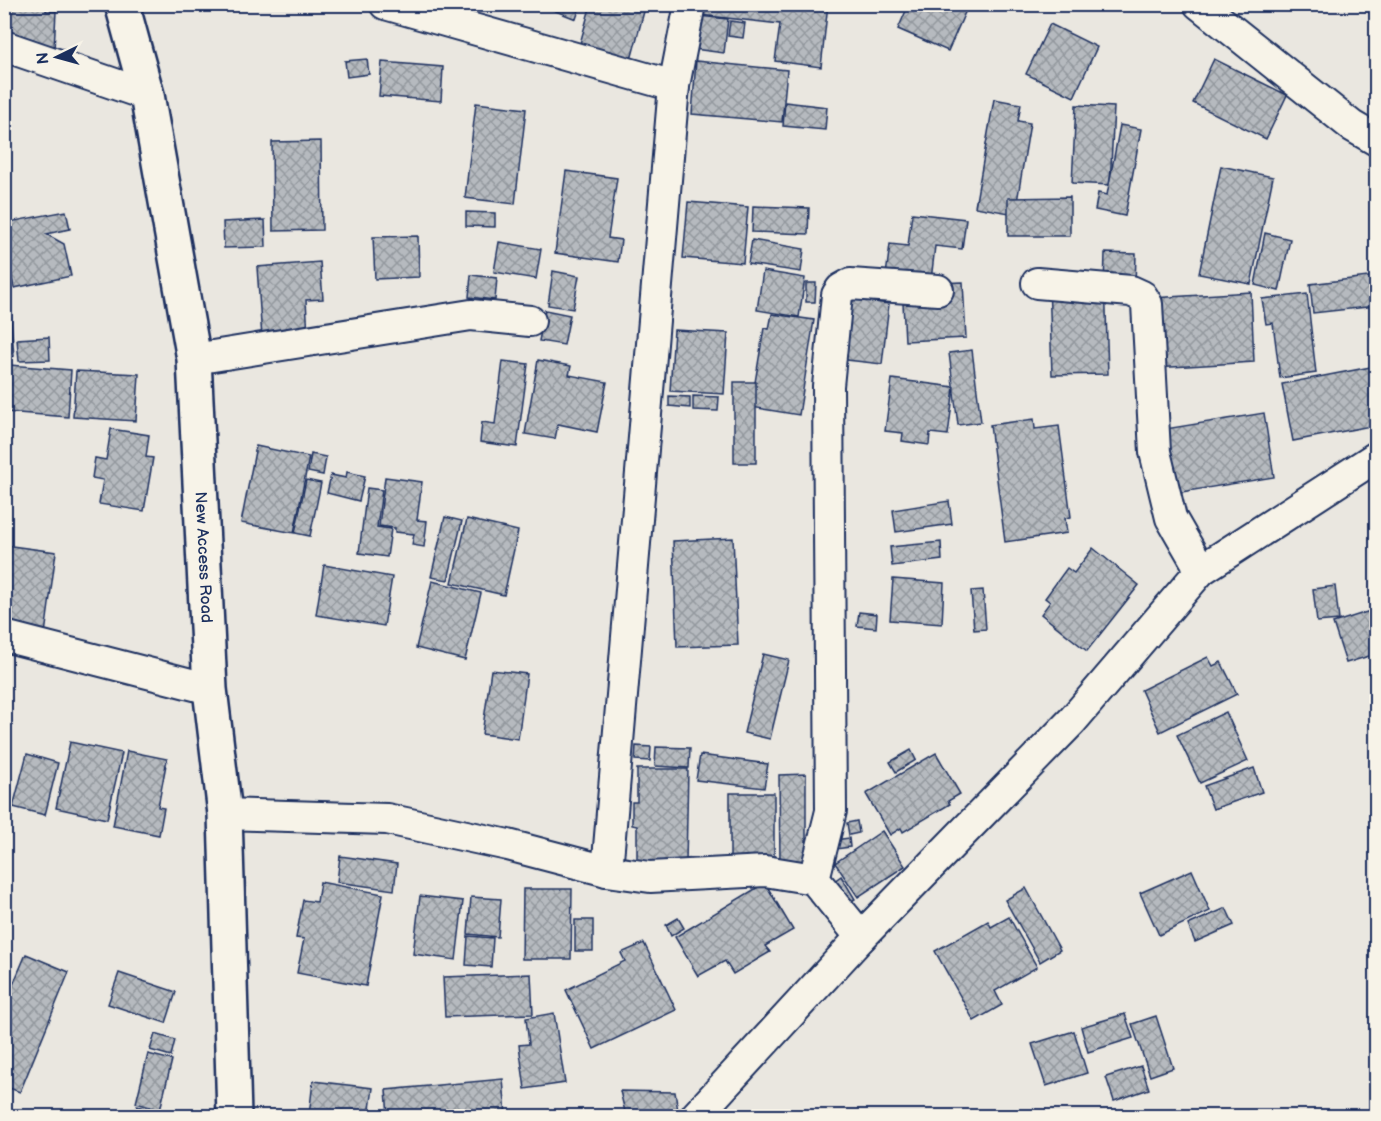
<svg xmlns="http://www.w3.org/2000/svg" width="1381" height="1121" viewBox="0 0 1381 1121" font-family="'Balsamiq Sans',sans-serif">
	<style>
		.building { fill: url(#building-cross-hatch); stroke: #1b2f5e; stroke-width: 1.5 }
		.lines { fill: none; stroke-linecap: round; stroke-linejoin: round }
		.street-casing { stroke: #1b2f5e; stroke-width: 34 }
		.secondary-casing { stroke: #1b2f5e; stroke-width: 38 }
		.street { stroke: #f7f3e8; stroke-width: 30 }
		.secondary { stroke: #f7f3e8; stroke-width: 33 }
		.labels { text-anchor: middle; dominant-baseline: central; stroke-width: 4.5; stroke-linejoin: round; paint-order: stroke }
		.street-label { font-size: 16px; fill: #1b2f5e; stroke: #f7f3e8 }
	</style>
	<defs>
		<pattern id="building-cross-hatch" width="8" height="8" patternUnits="userSpaceOnUse" patternTransform="scale(1.5)"><rect width="8" height="8" fill="#b6babf"/><path d="M0 0l8 8M0 8l8-8" fill="none" stroke="#93989e"/></pattern>
	</defs>
	<rect width="100%" height="100%" fill="#eae7e0"/>
	<filter id="ink" filterUnits="userSpaceOnUse"><feTurbulence type="fractalNoise" baseFrequency=".0167" numOctaves="2"/><feDisplacementMap in="SourceGraphic" scale="12" xChannelSelector="R" yChannelSelector="G"/><feConvolveMatrix kernelMatrix="1 2 1 2 8 2 1 2 1" color-interpolation-filters="sRGB"/></filter>
	<g filter="url(#ink)">
		<g class="building">
			<path d="M4 4H47L46 11H56L54 50 4 37Z"/>
			<path d="M538 4H581L576 19Z"/>
			<path d="M591 4H646L628 71 576 58Z"/>
			<path d="M701 4H828L821 67 775 61 780 24 700 15Z"/>
			<path d="M909 4H954L966 10 948 51 898 29Z"/>
			<path d="M1376 8V55L1370 9Z"/>
			<path d="M698 16 728 19 724 53 694 49Z"/>
			<path d="M730 21 745 23 743 38 728 36Z"/>
			<path d="M1050 24 1097 47 1074 97 1026 74Z"/>
			<path d="M367 59 369 74 347 77 345 61Z"/>
			<path d="M1214 59 1287 95 1266 139 1193 103Z"/>
			<path d="M696 61 787 70 782 122 692 114Z"/>
			<path d="M382 62 443 67 441 101 379 96Z"/>
			<path d="M994 99 1021 104 1018 121 1030 123 1015 214 975 207Z"/>
			<path d="M785 102 827 107 825 130 783 126Z"/>
			<path d="M476 103 526 109 515 204 465 198Z"/>
			<path d="M1076 105 1114 107 1110 185 1072 183Z"/>
			<path d="M1120 125 1141 129 1125 216 1095 210 1098 193 1107 195Z"/>
			<path d="M321 141 322 230 273 231 272 142Z"/>
			<path d="M1221 166 1273 177 1251 284 1199 274Z"/>
			<path d="M566 171 617 178 608 238 621 240 618 262 555 253Z"/>
			<path d="M1070 197V236H1008V198Z"/>
			<path d="M688 202 748 207 743 263 683 258Z"/>
			<path d="M753 206 809 208 808 234 752 232Z"/>
			<path d="M66 211 70 229 46 234 64 244 71 276 14 288 4 242V223Z"/>
			<path d="M466 212 495 213V227L466 226Z"/>
			<path d="M912 213 966 219 962 249 935 246 930 289 885 283 890 244 908 246Z"/>
			<path d="M265 220 266 247 224 248 223 222Z"/>
			<path d="M1265 233 1290 239 1279 291 1255 285Z"/>
			<path d="M418 236 419 277 375 279 373 237Z"/>
			<path d="M752 240 804 249 801 272 748 264Z"/>
			<path d="M499 242 541 249 536 279 494 272Z"/>
			<path d="M1105 253 1136 254 1135 286H1104Z"/>
			<path d="M320 262 323 299 306 300 308 335 262 338 257 267Z"/>
			<path d="M553 271 579 276 573 309 548 305Z"/>
			<path d="M763 271 805 278 799 317 757 310Z"/>
			<path d="M471 275 497 278 495 300 469 297Z"/>
			<path d="M1376 276V306L1313 313 1310 284Z"/>
			<path d="M1105 279 1108 374 1052 375 1049 281Z"/>
			<path d="M963 282 966 338 905 341 902 284Z"/>
			<path d="M806 283H816L815 302H806Z"/>
			<path d="M1251 292 1254 362 1155 368 1152 298Z"/>
			<path d="M1307 294 1316 373 1280 378 1273 323 1266 324 1262 299Z"/>
			<path d="M9 297 14 356 4 357V298Z"/>
			<path d="M846 298 889 304 882 364 838 359Z"/>
			<path d="M545 310 570 315 564 345 539 341Z"/>
			<path d="M772 314 814 320 799 415 751 407 764 328 769 329Z"/>
			<path d="M674 330 728 333 724 394 670 391Z"/>
			<path d="M49 337 50 360 19 361 17 339Z"/>
			<path d="M972 350 981 422 958 425 949 353Z"/>
			<path d="M538 360 571 366 569 375 607 382 597 432 558 424 555 439 525 434Z"/>
			<path d="M503 361 528 364 517 447 480 442 482 422 495 424Z"/>
			<path d="M9 365 71 370 68 417 6 412Z"/>
			<path d="M1376 366V425L1293 441 1282 384Z"/>
			<path d="M76 371 139 374 136 421 73 417Z"/>
			<path d="M892 379 954 387 948 435 930 433 929 445 902 441 903 433 885 431Z"/>
			<rect x="734" y="382" width="22" height="81"/>
			<path d="M669 396 690 397V408L669 406Z"/>
			<path d="M693 396 719 397 718 411 693 410Z"/>
			<path d="M1264 413 1274 477 1170 494 1159 430Z"/>
			<path d="M1034 419 1035 429 1059 426 1071 517 1065 518 1067 533 1005 542 990 425Z"/>
			<path d="M111 429 149 435 146 457 153 458 144 511 99 504 103 480 92 478 95 458 106 460Z"/>
			<path d="M256 446 309 457 294 533 241 523Z"/>
			<path d="M311 454 326 457 323 475 308 472Z"/>
			<path d="M347 472 365 476 359 501 327 493 331 475 346 478Z"/>
			<path d="M385 477 422 482 417 520 427 521 424 547 412 545 414 534 395 532V528L379 526Z"/>
			<path d="M306 480 321 483 310 536 295 533Z"/>
			<path d="M367 488 382 490 377 527 391 529 387 557 359 553Z"/>
			<path d="M949 501 952 524 896 532 893 510Z"/>
			<path d="M445 517 462 521 448 580 431 577Z"/>
			<path d="M467 519 518 531 504 595 452 583Z"/>
			<path d="M733 538 738 645 677 647 673 541Z"/>
			<path d="M941 542 942 560 892 566 890 547Z"/>
			<path d="M4 545 56 552 45 634 4 629Z"/>
			<path d="M1093 548 1139 585 1087 651 1041 614 1050 602 1045 598 1067 568 1074 573Z"/>
			<path d="M324 565 392 577 384 626 316 615Z"/>
			<path d="M893 579 944 583 942 624 890 620Z"/>
			<path d="M432 581 481 593 465 660 416 648Z"/>
			<path d="M1335 586 1339 620 1317 622 1313 589Z"/>
			<path d="M983 590 986 629 974 630 971 591Z"/>
			<path d="M1376 609V654L1346 663 1333 623Z"/>
			<path d="M859 612 877 614 876 628 857 626Z"/>
			<path d="M763 654 789 660 770 739 744 733Z"/>
			<path d="M1208 657 1213 666 1221 662 1237 694 1160 732 1141 690Z"/>
			<path d="M491 670 527 674 518 739 482 734Z"/>
			<path d="M1226 712 1248 761 1200 783 1177 735Z"/>
			<path d="M70 742 122 753 107 819 56 808Z"/>
			<path d="M636 746 651 747 650 761 635 760Z"/>
			<path d="M656 747 690 748 689 768 655 766Z"/>
			<path d="M911 750 916 760 896 772 890 762Z"/>
			<path d="M127 751 167 759 158 807 164 808 159 835 113 826Z"/>
			<path d="M936 753 960 794 948 801 950 804 903 832 901 828 890 835 866 794Z"/>
			<path d="M27 754 58 763 45 815 13 807Z"/>
			<path d="M700 755 768 764 764 788 696 780Z"/>
			<path d="M1254 768 1262 792 1213 809 1204 786Z"/>
			<path d="M637 769H688L686 863 637 862V826L632 825V802H637Z"/>
			<path d="M806 774V863H780L779 775Z"/>
			<rect x="730" y="793" width="44" height="71"/>
			<path d="M857 821 859 833 849 835 847 823Z"/>
			<path d="M882 831 905 866 858 897 835 863Z"/>
			<path d="M849 838 850 847 836 849 835 840Z"/>
			<path d="M340 856 397 864 394 890 337 882Z"/>
			<path d="M1192 870 1210 911 1159 935 1140 893Z"/>
			<path d="M841 876 855 899 844 906 830 884Z"/>
			<path d="M320 882 383 894 366 986 297 973 304 939 296 938 303 900 317 902Z"/>
			<path d="M765 883 793 930 765 946 770 952 733 974 725 961 698 976 675 937Z"/>
			<path d="M1026 888 1060 950 1040 962 1005 900Z"/>
			<path d="M523 889H572L571 959H522Z"/>
			<path d="M420 896 463 901 456 960 413 954Z"/>
			<path d="M471 897 501 899 498 937 468 934Z"/>
			<path d="M1226 908 1234 925 1195 942 1188 925Z"/>
			<path d="M1009 917 1037 967 995 991 1002 1005 974 1021 935 951 988 921 991 927Z"/>
			<path d="M678 918 684 928 671 936 666 925Z"/>
			<rect x="575" y="920" width="18" height="31"/>
			<path d="M468 936 493 938 491 967 466 965Z"/>
			<path d="M644 943 676 1010 594 1049 566 990 625 961 621 953Z"/>
			<path d="M26 954 69 972 20 1092 4 1086V1006Z"/>
			<path d="M119 973 176 992 166 1023 108 1004Z"/>
			<path d="M531 974 533 1014 445 1017 443 977Z"/>
			<path d="M554 1013 565 1083 525 1089 519 1045 529 1044 526 1018Z"/>
			<path d="M1125 1014 1133 1038 1088 1052 1081 1027Z"/>
			<path d="M1156 1016 1173 1068 1150 1076 1132 1024Z"/>
			<path d="M1074 1031 1087 1073 1046 1086 1032 1044Z"/>
			<path d="M155 1034 175 1040 171 1056 150 1050Z"/>
			<path d="M148 1054 172 1060 160 1110 136 1103Z"/>
			<path d="M1141 1066 1149 1089 1114 1101 1106 1077Z"/>
			<path d="M503 1079 506 1116H388L386 1090Z"/>
			<path d="M313 1081 373 1088 369 1116H309Z"/>
			<path d="M620 1091 675 1092 678 1111 674 1116H626Z"/>
			<path d="M137 1106 170 1116H134Z"/>
		</g>
		<g class="lines">
			<g class="street-casing">
				<g id="street">
					<path d="M385 4 674 86"/>
					<path d="M1199 4 1352 126 1376 140"/>
					<path d="M4 46 147 95"/>
					<path d="M1037 283 1131 291 1142 296 1147 304 1155 452 1171 518 1201 570"/>
					<path d="M194 359 471 315 530 321"/>
					<path d="M4 636 210 689"/>
					<path d="M225 814 387 819 508 845 607 871 674 86 690 4"/>
					<path d="M607 871 650 877 765 871 814 879 861 937"/>
					<path d="M814 879 831 811 828 386 837 295 841 289 850 284 938 290"/>
					<path d="M696 1116 861 937 1072 721 1201 570 1376 457"/>
				</g>
			</g>
			<g class="secondary-casing">
				<g id="secondary">
					<path id="s1" d="M122 4 147 95 194 359 210 689 225 814 234 1116"/>
				</g>
			</g>
			<use href="#street" class="street"/>
			<use href="#secondary" class="secondary"/>
		</g>
	</g>
	<g class="labels">
		<g class="street-label">
			<text stroke="none"><textPath href="#s1" startOffset="561">New Access Road</textPath></text>
		</g>
	</g>
	<rect width="1381" height="1121" fill="none" stroke="#f7f3e8" stroke-width="24"/>
	<rect x="12" y="12" width="1357" height="1097" fill="none" stroke="#1b2f5e" stroke-width="2" filter="url(#ink)"/>
	<g transform="translate(57 57) rotate(265)" stroke="#f7f3e8" stroke-width="4.5" paint-order="stroke">
	<path d="M0-4.5L10 22L0 15L-10 22Z" fill="#1b2f5e"/>
	<text y="-9" font-size="16" font-weight="bold" text-anchor="middle" fill="#1b2f5e">N</text>
	</g>
</svg>
